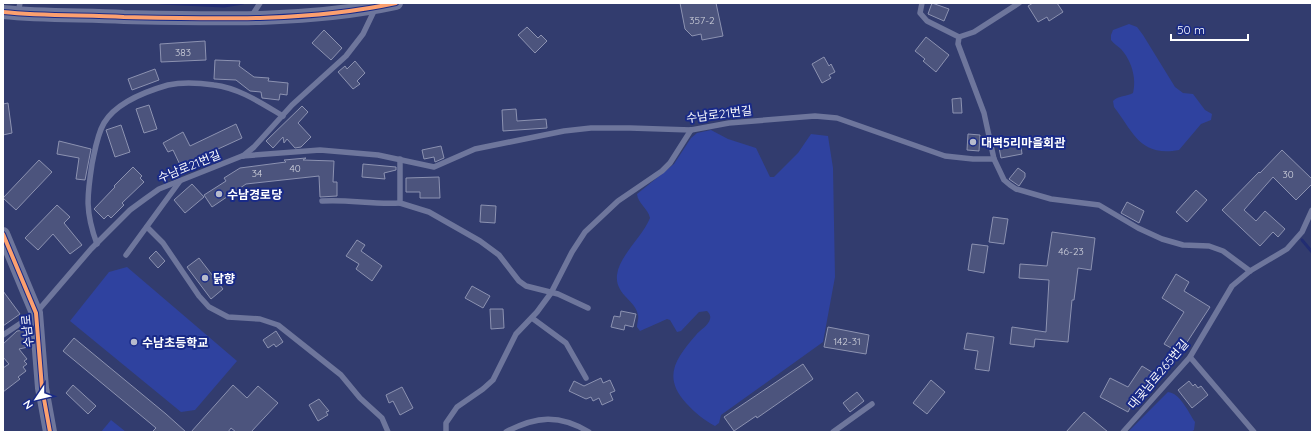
<svg xmlns="http://www.w3.org/2000/svg" width="1315" height="435" viewBox="0 0 1315 435" font-family="Quicksand,'Noto Sans KR',sans-serif">
	<style>
		.green { fill: #2f429f }
		.lines { fill: none; stroke-linecap: round; stroke-linejoin: round }
		.stream { stroke: #222d72; stroke-width: 3 }
		.building { fill: #4c547d; stroke: #8c92b1 }
		.service { stroke: #6e769c; stroke-width: 5.5 }
		.tertiary { stroke: #6e769c; stroke-width: 14 }
		.cycleway-casing { stroke: #192a87; stroke-width: 6 }
		.cycleway { stroke: #fca06f; stroke-width: 4 }
		.poi-dot { fill: #b7bbcc; stroke: #192a87; stroke-width: 1.5 }
		.labels { text-anchor: middle; dominant-baseline: central; stroke-width: 4; stroke-linejoin: round; paint-order: stroke }
		.number-label { font-size: 10px; fill: #d2d4de }
		.street-label { font-size: 12px; fill: #fff; stroke: #192a87 }
		.poi-label { font-size: 12px; font-weight: bold; fill: #fff; stroke: #192a87; text-anchor: start }
	</style>
	<rect width="100%" height="100%" fill="#323c6e"/>
	<g class="green">
		<path d="M1129 24 1137 27 1143 35 1175 87 1183 93 1193 94 1205 110 1212 114 1211 120 1201 124 1179 150C1140 157 1134 133 1114 107L1113 101C1119 95 1126 97 1133 93 1137 78 1131 60 1121 49 1118 46 1114 44 1111 40V35L1113 30Z"/>
		<path d="M711 130 728 139 756 148 770 177H774L798 153 811 134 828 136 833 168 835 277 823 342 721 415 719 423 715 426C704 420 695 413 686 403 662 377 676 358 696 335 700 330 709 325 710 319 711 315 709 313 707 311L699 312 681 331 677 332 670 320 667 319 640 331 637 327C637 324 639 318 638 315 636 300 615 295 617 275 619 256 643 236 650 218 648 208 638 204 637 194L674 164 691 138 697 133Z"/>
		<path d="M127 267 237 361 195 410 181 412 70 321 109 272Z"/>
		<path d="M1168 392C1180 393 1189 413 1195 422L1194 430 1191 432H1128Z"/>
		<path d="M111 420 126 432H101Z"/>
	</g>
	<g class="lines">
		<g class="stream">
			<path d="M161 3 224 6 243 3"/>
			<path d="M1302 240 1312 252"/>
		</g>
	</g>
	<g class="building">
		<path d="M680 3H716L723 36 702 40 701 34 692 36 685 29Z"/>
		<path d="M932 3 949 9 944 21 928 14Z"/>
		<path d="M1033 3H1057L1063 12 1049 21 1047 17 1038 22 1028 6Z"/>
		<path d="M527 27 538 38 541 35 547 41 535 53 518 35Z"/>
		<path d="M324 30 342 48 331 60 312 43Z"/>
		<path d="M926 37 949 55 936 72 923 61 925 59 915 51Z"/>
		<path d="M205 41 206 60 161 62 160 44Z"/>
		<path d="M824 57 829 66 831 64 835 72 829 75 831 78 822 83 812 64Z"/>
		<path d="M215 60 240 61 239 66 254 77 269 78 268 81 288 83 287 95 280 94 279 100 262 98 261 92 250 91 236 80 214 79Z"/>
		<path d="M355 61 365 73 357 81 360 84 353 89 338 72 345 66 347 69Z"/>
		<path d="M155 69 159 80 132 90 128 79Z"/>
		<path d="M961 98 962 113H953L952 99Z"/>
		<path d="M8 103 12 133 3 135V104Z"/>
		<path d="M149 105 157 129 144 133 136 109Z"/>
		<path d="M302 106 308 112 298 123 311 137 301 147 295 148 287 139 284 143 283 137 273 148 266 141Z"/>
		<path d="M516 109 517 121 546 119 547 128 503 131 502 110Z"/>
		<path d="M236 124 242 138 205 155 206 158 182 169 173 150 168 152 163 143 183 132 190 146Z"/>
		<path d="M121 125 130 152 115 157 106 130Z"/>
		<path d="M968 134 980 135 979 151 967 150Z"/>
		<path d="M1020 138 1022 154 1001 158 998 142Z"/>
		<path d="M59 141 91 149 85 180 76 179 79 158 57 154Z"/>
		<path d="M441 146 444 158 435 162 434 157 424 159 422 150Z"/>
		<path d="M1282 150 1312 179V184L1296 200 1273 177 1244 210 1256 221 1265 211 1285 229 1278 237 1273 232 1260 246 1222 210 1259 172 1260 173Z"/>
		<path d="M306 158 303 160 334 161 333 182H337V196L320 197 319 176 246 184 212 207 204 195 226 181 224 178 240 168 286 162 284 160Z"/>
		<path d="M39 160 52 172 16 210 3 198Z"/>
		<path d="M363 164 396 167V170L384 173 385 179 362 177Z"/>
		<path d="M133 167 142 176 140 178 144 182 122 203 124 205 111 218 108 215 104 219 94 209 115 187 114 186Z"/>
		<path d="M1018 168 1025 173V177L1019 186 1009 179Z"/>
		<path d="M439 177 440 198H420V192H406V178Z"/>
		<path d="M192 184 204 197 185 213 174 200Z"/>
		<path d="M1196 190 1207 200 1187 222 1176 212Z"/>
		<path d="M1127 202 1144 211 1139 223 1121 213Z"/>
		<path d="M57 205 70 217 64 223 82 245 70 254 53 234 38 250 25 238Z"/>
		<path d="M481 205 496 206 495 223 480 222Z"/>
		<path d="M993 217 1008 219 1004 244 989 242Z"/>
		<path d="M1052 232 1095 238 1091 270 1078 268 1074 300H1072L1068 342 1035 339 1034 347 1010 344 1012 327 1046 332 1049 280 1019 278 1020 264 1047 266Z"/>
		<path d="M357 240 365 245 361 251 382 266 372 281 356 269 359 264 346 256Z"/>
		<path d="M972 244 988 246 984 273 968 270Z"/>
		<path d="M156 251 165 261 158 268 149 258Z"/>
		<path d="M199 258 223 289 211 299 187 267Z"/>
		<path d="M1176 274 1189 282 1184 291 1210 307 1180 353 1164 344 1184 312 1162 298Z"/>
		<path d="M472 286 490 296 483 308 465 298Z"/>
		<path d="M3 291 20 314 3 326Z"/>
		<path d="M490 309H503L504 328 491 329Z"/>
		<path d="M621 311 636 314 633 327 625 325 624 330 611 327 614 316 620 317Z"/>
		<path d="M828 327 869 335 866 354 824 347Z"/>
		<path d="M25 330 28 347 19 349 27 359 24 361 27 364 23 367 26 371 18 377 20 379 3 392V368L9 364 3 357V344L17 331Z"/>
		<path d="M276 331 283 342 276 347 274 344 268 348 263 340Z"/>
		<path d="M967 333 994 337 989 371 975 369 978 351 964 349Z"/>
		<path d="M74 338 166 414 186 432H152L156 428 63 351Z"/>
		<path d="M803 364 813 379 757 418 756 416 734 431 724 417Z"/>
		<path d="M1142 366 1155 374 1144 390 1140 388 1128 412 1100 397 1110 378 1128 387Z"/>
		<path d="M601 378 603 383 610 380 615 391 610 393 613 400 602 405 599 398 593 401 591 397 586 399 569 391 574 381 584 386Z"/>
		<path d="M931 380 945 392 927 414 913 403Z"/>
		<path d="M1189 381 1193 386 1195 384 1198 388 1201 386 1208 395 1192 408 1178 390Z"/>
		<path d="M73 385 96 406 88 414 66 393Z"/>
		<path d="M233 385 247 398 258 386 278 403 251 432H236L231 428 228 432H191Z"/>
		<path d="M402 387 413 408 400 415 393 401 389 403 386 395Z"/>
		<path d="M857 392 864 401 850 412 843 403Z"/>
		<path d="M319 399 329 411 326 412 328 415 318 421 309 405Z"/>
		<path d="M1084 412 1108 432H1066Z"/>
	</g>
	<g class="lines">
		<g class="service">
			<path d="M922 3 920 13 927 21 959 37 974 32 1019 3"/>
			<path d="M18 13 20 3"/>
			<path d="M251 17 260 3"/>
			<path d="M959 37 958 44 984 113 994 159 1004 180 1010 185 1016 189 1051 199 1099 205 1138 228 1162 239 1183 245 1209 246 1223 251 1250 271"/>
			<path d="M243 156 254 147 292 105 346 56 363 34 375 9"/>
			<path d="M400 159V203L429 212 480 241 499 255 519 281 526 286 558 294 588 308"/>
			<path d="M322 201C348 199 374 205 400 203"/>
			<path d="M147 227 163 243 199 296 209 307 228 317 260 319 278 325 341 375 360 398 382 418 388 432"/>
			<path d="M97 244C85 212 87 196 92 164 95 150 97 135 104 123 116 103 147 91 168 85 182 82 200 83 214 85 239 88 261 103 283 116"/>
			<path d="M126 255 180 181"/>
			<path d="M532 318 566 343 586 378"/>
			<path d="M3 335 36 313 91 249 130 210 145 199 159 189 242 156 320 150 378 155 434 167 475 149 564 131 591 128H630L691 130 729 123 815 116 837 118 945 156 973 159H994"/>
			<path d="M1190 357 1254 432"/>
			<path d="M446 432V423L457 407 483 389 493 380 516 334 537 312 551 293 572 252 585 232 618 201 662 171 670 163 691 130"/>
			<path d="M506 432C536 416 559 414 589 432"/>
			<path d="M833 432 872 404"/>
			<path d="M1123 432 1190 357 1232 286 1250 271 1287 249 1302 232 1312 210"/>
		</g>
		<g class="tertiary">
			<path d="M3 12C43 16 84 15 124 17 213 19 308 22 396 3"/>
			<path d="M3 234 36 313 42 388 50 432"/>
		</g>
		<g class="cycleway-casing">
			<g id="cycleway">
				<path d="M3 12C43 16 84 15 124 17 213 19 308 22 396 3"/>
				<path d="M3 234 36 313 42 388 50 432"/>
			</g>
		</g>
		<use href="#cycleway" class="cycleway"/>
	</g>
	<g class="poi-dot">
		<circle cx="973" cy="142" r="4"/>
		<circle cx="219" cy="194" r="4"/>
		<circle cx="205" cy="278" r="4"/>
		<circle cx="134" cy="342" r="4"/>
	</g>
	<g class="labels">
		<g class="number-label">
			<text x="702" y="20">357-2</text>
			<text x="183" y="52">383</text>
			<text x="295" y="168">40</text>
			<text x="257" y="173">34</text>
			<text x="1288" y="174">30</text>
			<text x="1071" y="251">46-23</text>
			<text x="847" y="341">142-31</text>
		</g>
		<g class="street-label">
			<text transform="translate(719 114) rotate(-7)">수남로21번길</text>
			<text transform="translate(189 166) rotate(-22)">수남로21번길</text>
			<text transform="translate(27 331) rotate(-96)">수남로</text>
			<text transform="translate(1158 374) rotate(-50)">대곶남로265번길</text>
		</g>
		<g class="poi-label">
			<text x="981" y="142">대벽5리마을회관</text>
			<text x="227" y="194">수남경로당</text>
			<text x="213" y="278">닭향</text>
			<text x="142" y="342">수남초등학교</text>
		</g>
	</g>
	<rect width="1315" height="435" fill="none" stroke="#ffffff" stroke-width="8"/>
	<g transform="translate(36 399) rotate(235)" stroke="#192a87" stroke-width="3" paint-order="stroke">
	<path d="M0-3L7 15L0 10L-7 15Z" fill="#ffffff"/>
	<text y="-6" font-size="11" font-weight="bold" text-anchor="middle" fill="#ffffff">N</text>
	</g>
	<path d="M1171 34v6h77v-6" fill="none" stroke="#ffffff" stroke-width="2"/>
	<text x="1177" y="34" font-size="12" fill="#ffffff" stroke="#192a87" stroke-width="3" paint-order="stroke">50 m</text>
</svg>
